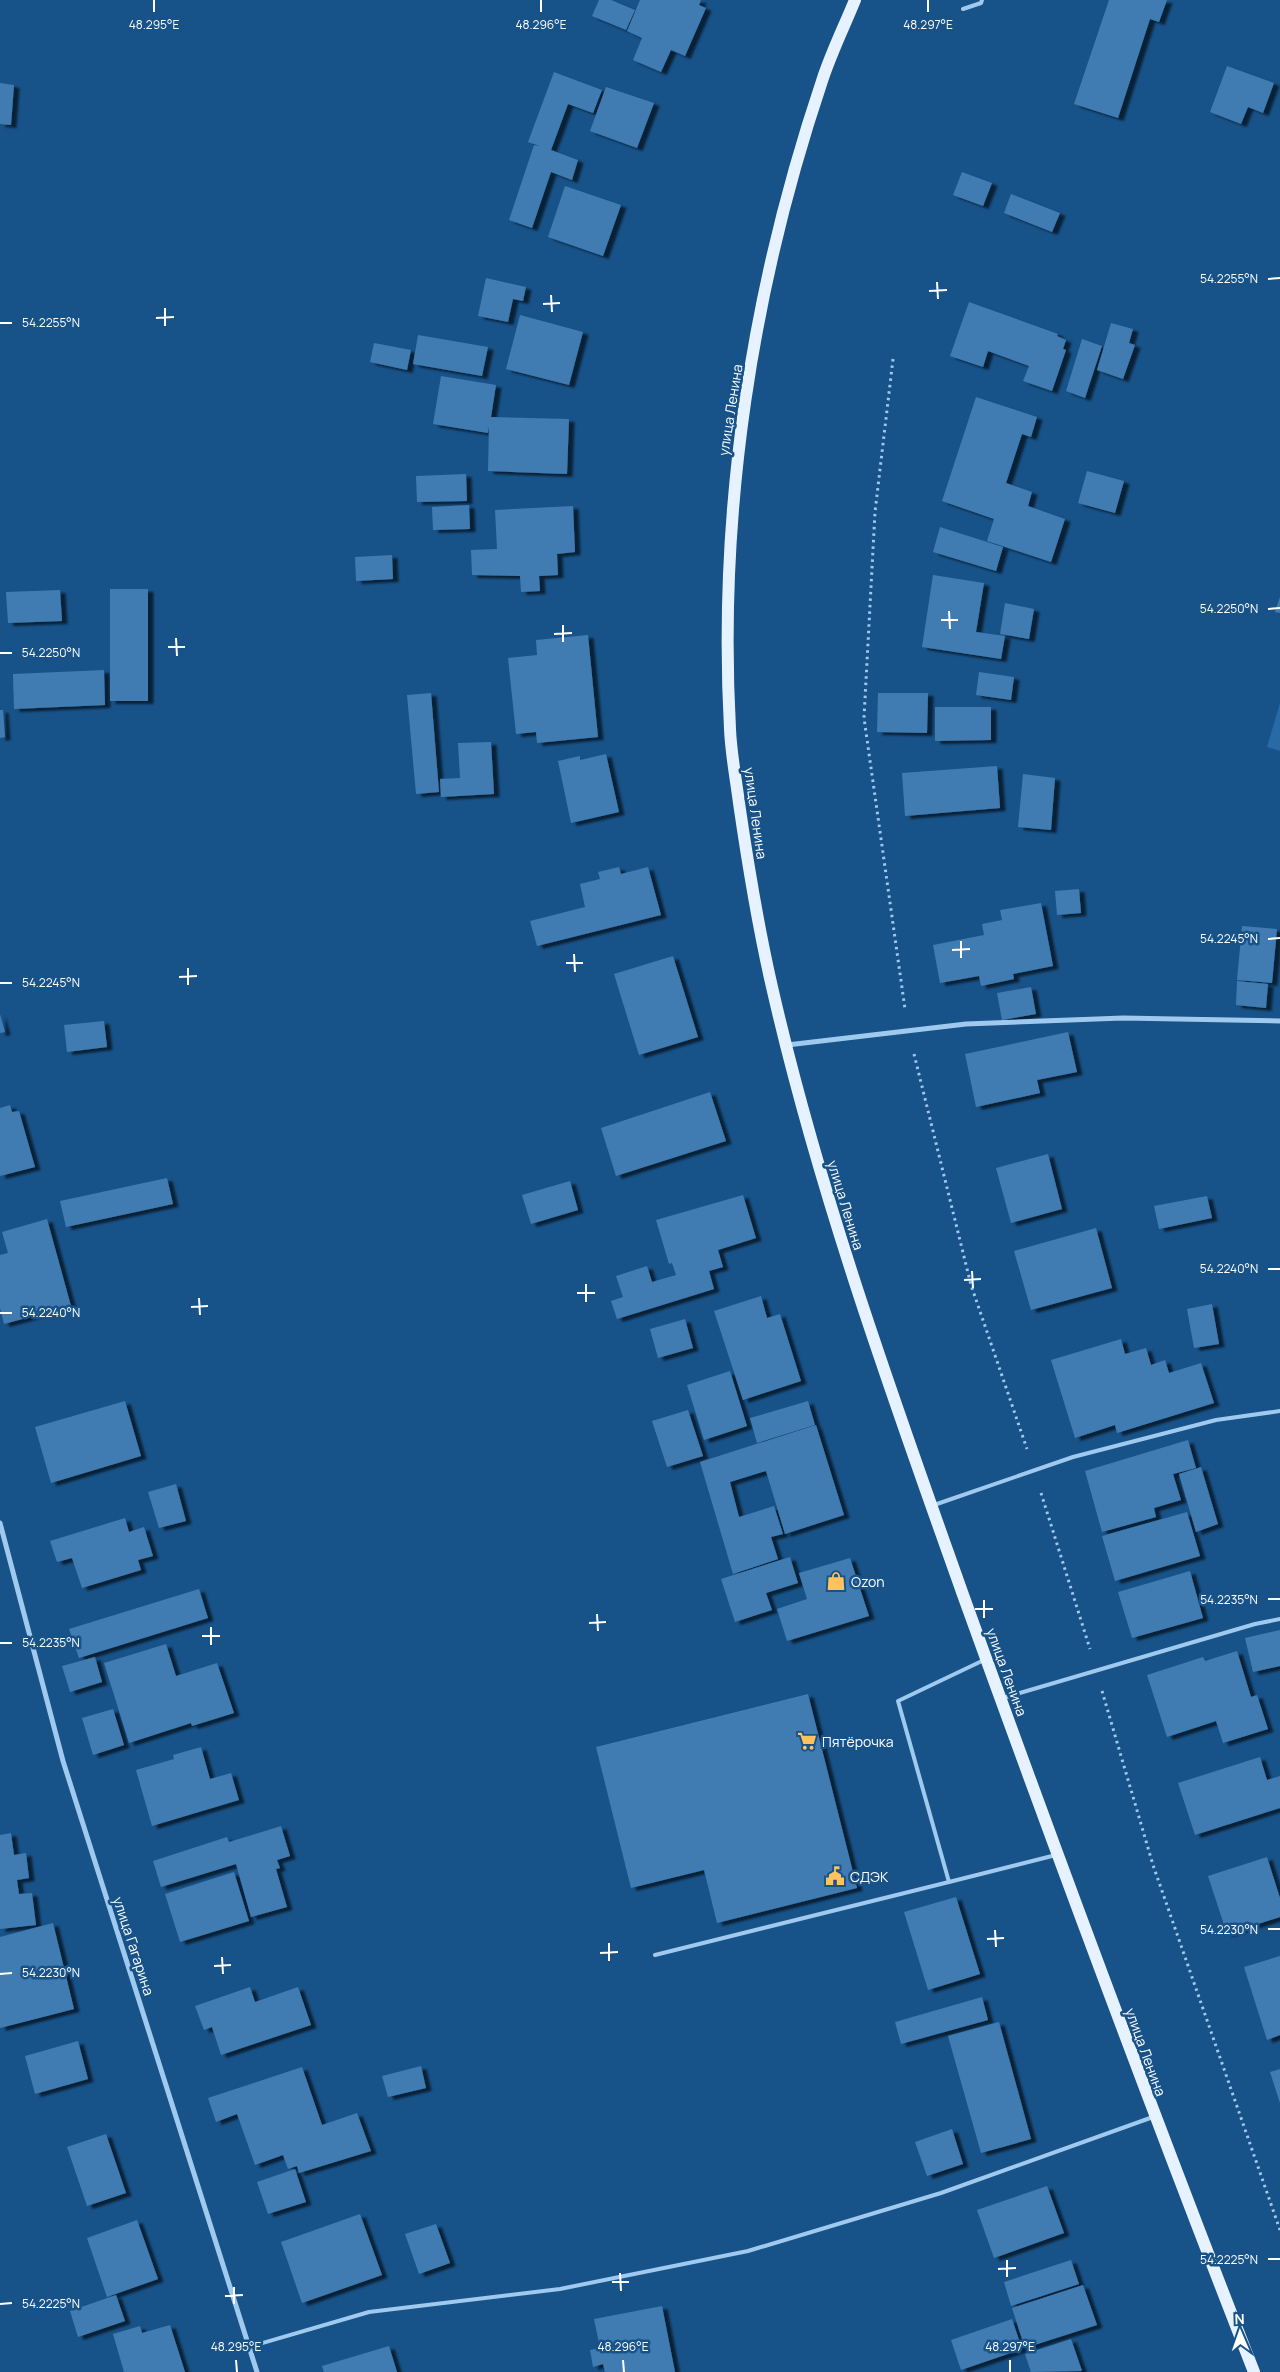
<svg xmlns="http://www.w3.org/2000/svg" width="1280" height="2372" viewBox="0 0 1280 2372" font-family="Manrope,sans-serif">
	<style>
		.green { fill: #276aa6 }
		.building { fill: #407cb2; filter: url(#shadow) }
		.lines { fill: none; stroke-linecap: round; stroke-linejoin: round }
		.path { stroke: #9fc9ee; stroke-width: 3; stroke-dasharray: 2.5 4; stroke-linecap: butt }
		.service { stroke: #9fc9ee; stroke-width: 4 }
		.minor { stroke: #9fc9ee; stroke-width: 5 }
		.primary { stroke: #e6f2ff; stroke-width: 12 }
		.ticks { fill: none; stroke: #fff; stroke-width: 2 }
		.labels { text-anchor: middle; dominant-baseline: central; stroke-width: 5; stroke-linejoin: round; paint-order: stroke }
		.street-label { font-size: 14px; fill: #fff; stroke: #175288 }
		.poi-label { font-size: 14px; fill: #fff; stroke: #175288; text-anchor: start }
		.ticks-label { font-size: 12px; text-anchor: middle; fill: #fff; stroke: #175288; stroke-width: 5; stroke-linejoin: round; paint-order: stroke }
	</style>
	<defs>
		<filter id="shadow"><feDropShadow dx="5.5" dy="3" stdDeviation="1" flood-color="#0009"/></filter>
	</defs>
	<rect width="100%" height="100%" fill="#175288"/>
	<path class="green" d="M1280 703V751L1267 747Z"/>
	<g class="building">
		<path d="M599 0H611L635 10 626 30 592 16Z"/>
		<path d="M640 0H701L699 5 706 8 685 56 671 50 661 72 633 60 642 38 627 31Z"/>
		<path d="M1109 0H1167L1159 22 1150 19 1118 118 1074 104Z"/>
		<path d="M1227 66 1274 83 1263 113 1248 107 1241 124 1210 112Z"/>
		<path d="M554 72 602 90 593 113 568 104 551 150 578 160 572 180 551 172 532 228 509 220 534 145 540 146 528 142Z"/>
		<path d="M0 83 14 85 11 125 0 124Z"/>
		<path d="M606 87 654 103 637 148 590 131Z"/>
		<path d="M962 172 992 183 983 206 953 195Z"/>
		<path d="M565 186 621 205 603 256 548 237Z"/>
		<path d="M1011 194 1060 213 1052 232 1004 213Z"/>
		<path d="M486 278 526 287 523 301 513 299 508 322 478 316Z"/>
		<path d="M969 302 1058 334 1057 336 1066 340 1063 349 1066 350 1052 391 1023 381 1029 366 988 351 983 367 950 356Z"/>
		<path d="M520 315 583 332 569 385 506 369Z"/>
		<path d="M1111 323 1133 329 1129 343 1135 345 1123 379 1097 370Z"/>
		<path d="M418 335 488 347 482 376 413 364Z"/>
		<path d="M1082 339 1102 346 1085 398 1066 391Z"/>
		<path d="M374 343 411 350 407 370 370 362Z"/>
		<path d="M441 376 496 385 491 417 569 419 567 474 488 471 489 426 488 433 433 424Z"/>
		<path d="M976 397 1037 417 1031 437 1022 434 1006 483 1032 492 1028 506 1065 519 1051 562 987 541 994 519 942 501Z"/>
		<path d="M1087 471 1124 481 1115 513 1078 503Z"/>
		<path d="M466 474 467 501 417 502 416 476Z"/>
		<path d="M469 505 470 529 433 530 432 507Z"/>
		<path d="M573 506 575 552 557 554 558 575 539 576 540 591 521 592 520 576 472 575 471 550 497 549 495 510Z"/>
		<path d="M940 527 1003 547 996 571 933 552Z"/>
		<path d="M392 555 393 579 356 581 355 557Z"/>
		<path d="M933 575 984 583 976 632 1005 636 1001 659 922 647Z"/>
		<rect x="110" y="589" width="38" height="112"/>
		<path d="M60 590 62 621 8 623 6 592Z"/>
		<path d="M1280 597V613L1275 612Z"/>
		<path d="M1005 603 1034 609 1029 639 1000 634Z"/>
		<path d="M588 635 598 737 537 743 536 732 516 734 508 658 537 655 536 640Z"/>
		<path d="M104 670 105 705 14 709 13 674Z"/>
		<path d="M979 672 1014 677 1011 700 976 695Z"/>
		<path d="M431 693 439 792 416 794 407 695Z"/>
		<path d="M878 693H928L927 733 877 732Z"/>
		<path d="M935 707H991V740L935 741Z"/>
		<path d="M0 710H3L5 737 0 738Z"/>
		<path d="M491 742 494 794 441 797 440 779 460 778 458 743Z"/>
		<path d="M606 754 619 812 571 823 558 761 580 756V760Z"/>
		<path d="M997 766 1000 808 905 816 902 773Z"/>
		<path d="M1023 774 1055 778 1051 830 1018 827Z"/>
		<path d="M619 867 621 874 648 867 661 915 537 946 530 921 585 907 580 884 600 879 598 872Z"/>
		<path d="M1079 889 1081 913 1057 915 1055 891Z"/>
		<path d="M1041 903 1053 966 1013 974 1014 979 981 986 979 976 940 983 933 945 984 935 982 924 1002 920 1000 910Z"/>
		<path d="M1242 926 1277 929 1272 983 1237 980Z"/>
		<path d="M673 956 698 1037 639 1055 614 974Z"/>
		<path d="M1237 981 1268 984 1266 1008 1236 1005Z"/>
		<path d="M1031 987 1036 1014 1002 1020 997 993Z"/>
		<path d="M0 1014 5 1032 0 1033Z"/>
		<path d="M104 1021 107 1047 67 1052 64 1025Z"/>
		<path d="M1068 1032 1077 1072 1037 1080 1040 1093 976 1107 965 1054Z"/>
		<path d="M710 1092 726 1141 616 1176 601 1128Z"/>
		<path d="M10 1105 12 1112 19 1111 35 1167 0 1176V1108Z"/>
		<path d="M1048 1154 1062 1209 1011 1223 996 1168Z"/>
		<path d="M167 1178 173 1204 66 1227 60 1201Z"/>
		<path d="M570 1181 578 1210 531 1224 522 1195Z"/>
		<path d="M743 1195 756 1238 718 1250 723 1267 709 1271 714 1289 617 1319 611 1301 623 1297 616 1276 647 1266 652 1282 676 1275 672 1263 669 1264 656 1220Z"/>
		<path d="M1207 1196 1212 1218 1159 1229 1154 1206Z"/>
		<path d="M47 1219 71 1306 4 1324 0 1308V1255L8 1253 2 1232Z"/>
		<path d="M1096 1228 1112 1288 1031 1310 1014 1251Z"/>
		<path d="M761 1296 767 1318 780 1314 801 1381 743 1400 714 1311Z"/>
		<path d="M1212 1304 1219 1344 1194 1348 1187 1309Z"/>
		<path d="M685 1319 693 1348 658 1358 650 1329Z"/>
		<path d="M1121 1339 1125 1354 1146 1348 1151 1365 1165 1360 1169 1373 1201 1363 1214 1403 1117 1433 1115 1425 1075 1438 1051 1360Z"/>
		<path d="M730 1371 747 1426 704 1440 687 1385Z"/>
		<path d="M125 1401 141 1456 51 1483 35 1427Z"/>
		<path d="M808 1401 815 1425 757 1443 750 1418Z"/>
		<path d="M688 1410 703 1456 667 1467 652 1421Z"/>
		<path d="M816 1425 844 1515 785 1534 766 1471 730 1482 739 1517 774 1506 783 1534 771 1537 778 1559 733 1574 700 1462Z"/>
		<path d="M1188 1440 1196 1468 1173 1474 1181 1500 1154 1508 1156 1517 1102 1532 1085 1471Z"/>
		<path d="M1201 1467 1218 1524 1196 1532 1179 1474Z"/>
		<path d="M176 1484 186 1521 159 1528 148 1492Z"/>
		<path d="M1187 1512 1200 1556 1115 1581 1102 1536Z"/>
		<path d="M125 1518 129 1532 144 1527 153 1556 138 1560 141 1570 82 1588 72 1558 57 1562 50 1541Z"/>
		<path d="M790 1557 798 1583 766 1593 772 1610 735 1622 721 1579Z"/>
		<path d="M850 1558 869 1616 787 1641 777 1609 807 1599 799 1573Z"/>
		<path d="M1190 1571 1203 1618 1132 1638 1118 1592Z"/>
		<path d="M199 1589 208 1618 79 1658 69 1629Z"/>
		<path d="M1280 1630V1666L1253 1672 1245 1638Z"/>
		<path d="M166 1644 176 1676 217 1663 234 1713 192 1726 191 1723 129 1743 104 1663Z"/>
		<path d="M1237 1651 1251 1697 1257 1695 1268 1729 1223 1743 1216 1721 1167 1737 1147 1675 1203 1657 1205 1661Z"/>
		<path d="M95 1657 102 1682 70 1692 62 1666Z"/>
		<path d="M808 1694 857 1888 717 1923 704 1870 631 1888 596 1747Z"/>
		<path d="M113 1709 124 1745 93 1755 82 1718Z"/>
		<path d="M201 1747 210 1779 231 1773 239 1800 152 1826 136 1770 174 1759 173 1755Z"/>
		<path d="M1260 1757 1267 1780 1280 1776V1808L1195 1835 1178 1783Z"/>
		<path d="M281 1826 290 1856 277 1860 280 1868 276 1869 287 1907 251 1917 236 1864 161 1887 153 1861 227 1837 229 1842Z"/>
		<path d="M11 1833 14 1855 26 1853 29 1878 17 1880 19 1894 32 1893 36 1925 0 1929V1835Z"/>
		<path d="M1267 1857 1280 1898V1917L1227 1934 1208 1876Z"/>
		<path d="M234 1872 249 1921 180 1942 165 1894Z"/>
		<path d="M956 1897 980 1974 928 1990 904 1912Z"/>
		<path d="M53 1923 74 2009 0 2028V1937Z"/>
		<path d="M1280 1956V2035L1267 2040 1244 1967Z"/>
		<path d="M250 1987 255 2002 298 1987 311 2025 221 2055 212 2027 204 2030 195 2006Z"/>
		<path d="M982 1997 988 2020 901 2044 895 2022Z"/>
		<path d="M999 2022 1031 2139 981 2153 948 2036Z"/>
		<path d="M78 2041 88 2079 35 2094 25 2056Z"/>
		<path d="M421 2066 426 2088 388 2097 382 2076Z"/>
		<path d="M302 2067 322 2125 357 2113 371 2151 299 2173 297 2166 288 2169 283 2155 255 2165 237 2114 216 2122 208 2098Z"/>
		<path d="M1280 2069V2103L1270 2072Z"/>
		<path d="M952 2129 963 2164 927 2176 915 2142Z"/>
		<path d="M106 2134 126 2193 87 2206 67 2147Z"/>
		<path d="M295 2169 306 2202 268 2214 257 2182Z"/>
		<path d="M1047 2186 1064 2233 994 2258 977 2210Z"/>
		<path d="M360 2214 382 2275 302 2303 281 2242Z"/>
		<path d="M137 2220 158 2279 107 2297 87 2238Z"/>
		<path d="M436 2224 450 2263 419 2274 405 2234Z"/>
		<path d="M1071 2260 1079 2284 1011 2306 1004 2282Z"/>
		<path d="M1083 2285 1097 2325 1025 2348 1012 2308Z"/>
		<path d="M116 2295 125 2321 78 2337 70 2311Z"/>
		<path d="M662 2306 675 2372H605L603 2364 593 2367 590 2350 600 2348 594 2319Z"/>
		<path d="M1012 2319 1022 2349 961 2370 951 2340Z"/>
		<path d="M170 2325 185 2372H124L113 2334 140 2326 142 2333Z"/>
		<path d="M1071 2339 1082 2371 1031 2372 1025 2354Z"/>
		<path d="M389 2346 397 2372H324L322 2366Z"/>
	</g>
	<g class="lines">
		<g class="path">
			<path d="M893 359 875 512 864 718 905 1009"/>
			<path d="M914 1054 971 1285 1027 1449"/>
			<path d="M1041 1493 1090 1649"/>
			<path d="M1102 1691 1153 1865 1280 2230"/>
		</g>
		<g class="service">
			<path d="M963 9 981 3 982 0"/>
			<path d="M934 1505 1073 1457 1216 1420 1280 1411"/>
			<path d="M984 1660 898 1701 949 1882 1056 1855"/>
			<path d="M1003 1698 1255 1624 1280 1619"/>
			<path d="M655 1955 949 1882"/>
			<path d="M249 2347 369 2312 560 2289 748 2251 941 2193 1153 2117"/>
		</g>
		<g class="minor">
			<path d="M787 1045 966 1024 1123 1018 1280 1021"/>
			<path d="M0 1523 63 1761 257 2372"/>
		</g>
		<path class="primary" d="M855 0C844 27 831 53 822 81 752 289 718 510 730 729 731 754 736 779 739 803 748 865 758 926 772 987 819 1193 891 1392 962 1592 1056 1853 1153 2113 1254 2372"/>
	</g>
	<path class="ticks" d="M154 0V12M541 0V12M928 0V12M1268 279 1280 278M937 282 938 299M929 291 947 290M551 295 552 312M543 304 560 303M165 308V326M156 318 174 317M0 323H12M1268 609 1280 608M949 611 950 629M941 620H958M563 625V642M554 634 572 633M176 638 177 656M168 647H185M0 653H12M1268 939 1280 938M961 941V958M952 950 970 949M574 954 575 972M566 963H583M188 968V985M179 977 197 976M0 983H12M1268 1269H1280M972 1271 973 1288M964 1280 981 1279M586 1284V1302M577 1293H595M199 1298 200 1315M191 1307 208 1306M0 1313H12M1268 1599H1280M984 1600V1618M975 1609H993M597 1614 598 1631M589 1623 606 1622M211 1627V1645M202 1636H220M0 1643H12M1268 1929H1280M995 1930 996 1947M987 1939 1004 1938M609 1943V1961M600 1953 618 1952M222 1957 223 1974M214 1966 231 1965M0 1974 12 1973M1268 2259H1280M1007 2260V2277M998 2269 1016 2268M620 2273 621 2291M612 2282H629M234 2287V2304M225 2296 243 2295M0 2304 12 2303M236 2360 237 2372M623 2360 624 2372M1010 2360V2372"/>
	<defs>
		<g id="shop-bare" transform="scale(1.5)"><path d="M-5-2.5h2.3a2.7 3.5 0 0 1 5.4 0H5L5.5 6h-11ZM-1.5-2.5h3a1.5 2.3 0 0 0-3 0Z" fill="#ffc25c" stroke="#175288" stroke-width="2.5" paint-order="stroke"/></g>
		<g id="supermarket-bare" transform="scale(1.5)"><path d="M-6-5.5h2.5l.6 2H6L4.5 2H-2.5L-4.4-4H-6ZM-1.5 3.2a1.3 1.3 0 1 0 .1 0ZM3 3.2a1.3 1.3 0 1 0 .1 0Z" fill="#ffc25c" stroke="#175288" stroke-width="2.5" paint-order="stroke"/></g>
		<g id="civic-bare" transform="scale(1.5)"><path d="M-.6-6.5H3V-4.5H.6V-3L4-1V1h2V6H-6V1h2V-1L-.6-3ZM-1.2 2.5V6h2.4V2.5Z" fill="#ffc25c" stroke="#175288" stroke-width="2.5" paint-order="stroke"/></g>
	</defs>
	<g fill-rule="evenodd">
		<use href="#shop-bare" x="836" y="1581"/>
		<use href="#supermarket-bare" x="807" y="1741"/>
		<use href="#civic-bare" x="835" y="1876"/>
	</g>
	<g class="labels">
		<g class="street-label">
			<text transform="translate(730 410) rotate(-81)">улица Ленина</text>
			<text transform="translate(756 813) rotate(82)">улица Ленина</text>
			<text transform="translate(846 1205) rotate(73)">улица Ленина</text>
			<text transform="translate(1007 1672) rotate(70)">улица Ленина</text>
			<text transform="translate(134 1946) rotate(72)">улица Гагарина</text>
			<text transform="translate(1146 2052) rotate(70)">улица Ленина</text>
		</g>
		<g class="poi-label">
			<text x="851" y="1581">Ozon</text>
			<text x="822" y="1741">Пятёрочка</text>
			<text x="850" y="1876">СДЭК</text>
		</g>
	</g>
	<g class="ticks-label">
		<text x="154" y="29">48.295°E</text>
		<text x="541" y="29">48.296°E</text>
		<text x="928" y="29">48.297°E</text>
		<text x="1229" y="283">54.2255°N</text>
		<text x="51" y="327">54.2255°N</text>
		<text x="1229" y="613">54.2250°N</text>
		<text x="51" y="657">54.2250°N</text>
		<text x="1229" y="943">54.2245°N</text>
		<text x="51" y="987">54.2245°N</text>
		<text x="1229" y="1273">54.2240°N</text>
		<text x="51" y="1317">54.2240°N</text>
		<text x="1229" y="1604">54.2235°N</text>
		<text x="51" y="1647">54.2235°N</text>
		<text x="1229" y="1934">54.2230°N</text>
		<text x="51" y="1977">54.2230°N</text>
		<text x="1229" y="2264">54.2225°N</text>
		<text x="51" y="2308">54.2225°N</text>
		<text x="236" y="2351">48.295°E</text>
		<text x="623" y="2351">48.296°E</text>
		<text x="1010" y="2351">48.297°E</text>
	</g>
	<g transform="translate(1240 2332) rotate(358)" stroke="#175288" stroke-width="4" paint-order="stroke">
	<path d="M0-4L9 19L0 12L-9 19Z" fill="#ffffff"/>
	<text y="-8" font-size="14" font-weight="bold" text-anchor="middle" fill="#ffffff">N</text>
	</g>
</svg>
